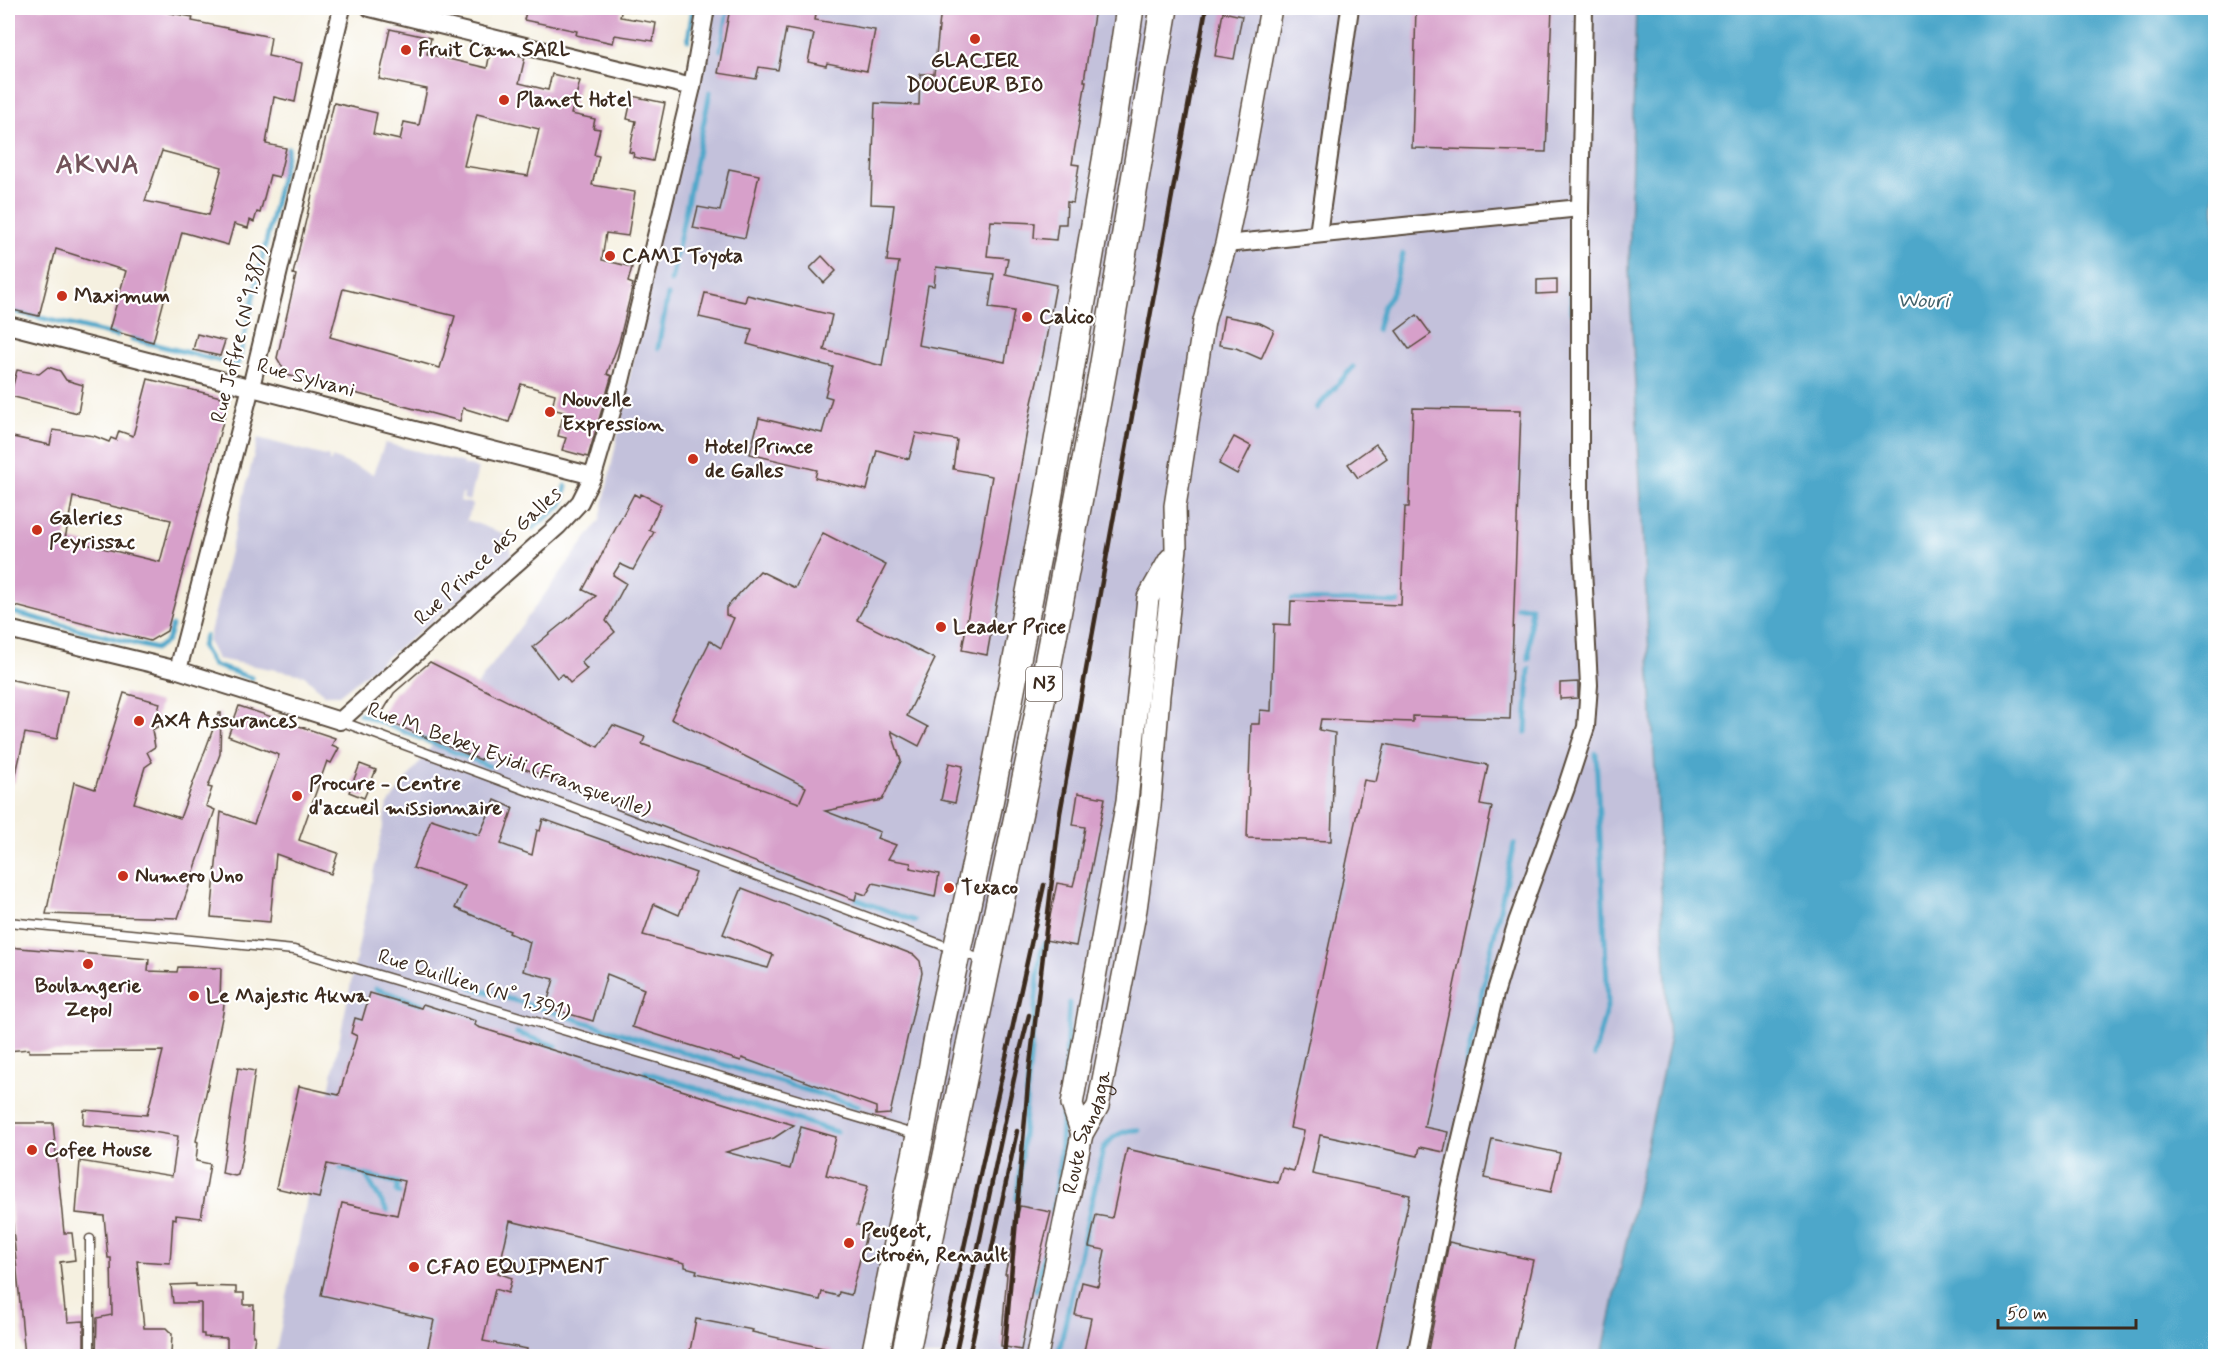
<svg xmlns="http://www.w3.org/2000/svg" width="2223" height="1364" viewBox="0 0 2223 1364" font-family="Mynerve,sans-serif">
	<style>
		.industrial { fill: #c3c1db }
		.water { fill: #4da7ca; stroke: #446874; stroke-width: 1.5 }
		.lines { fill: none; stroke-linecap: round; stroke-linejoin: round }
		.stream { stroke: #4da7ca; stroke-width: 5 }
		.building { fill: #d7a0ca; fill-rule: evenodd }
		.service-casing { stroke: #57483b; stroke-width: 11 }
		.minor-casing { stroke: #57483b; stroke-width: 20 }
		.tertiary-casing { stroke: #57483b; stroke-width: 24 }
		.trunk-casing { stroke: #57483b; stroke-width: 30 }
		.service { stroke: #fff; stroke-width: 8 }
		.minor { stroke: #fff; stroke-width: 16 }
		.tertiary { stroke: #fff; stroke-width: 21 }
		.trunk { stroke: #fff; stroke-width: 27 }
		.rail { stroke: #3b2a1e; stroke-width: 4.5 }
		.poi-dot { fill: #c8321e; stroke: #fff; stroke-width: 2 }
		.labels { text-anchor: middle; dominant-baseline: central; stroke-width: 4.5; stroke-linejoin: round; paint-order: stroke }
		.shield { fill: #fff; stroke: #766a62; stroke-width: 1.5 }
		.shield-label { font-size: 20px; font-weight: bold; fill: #3b2a1e }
		.poi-label { font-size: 21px; font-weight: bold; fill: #3b2a1e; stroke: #fff; text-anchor: start }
		.street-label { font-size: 21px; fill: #3b2a1e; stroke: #fff }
		.water-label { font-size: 22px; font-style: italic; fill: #43626b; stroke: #fff }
		.district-label { font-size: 27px; font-weight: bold; letter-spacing: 1.5px; fill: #72535a; stroke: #fff }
	</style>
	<rect width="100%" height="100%" fill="#fff"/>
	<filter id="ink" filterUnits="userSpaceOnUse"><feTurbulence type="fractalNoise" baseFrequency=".0167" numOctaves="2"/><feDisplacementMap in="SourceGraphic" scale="12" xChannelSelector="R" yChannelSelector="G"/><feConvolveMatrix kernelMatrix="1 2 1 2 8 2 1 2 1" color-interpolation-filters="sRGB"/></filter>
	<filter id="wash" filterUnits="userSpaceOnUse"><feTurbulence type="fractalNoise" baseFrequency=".008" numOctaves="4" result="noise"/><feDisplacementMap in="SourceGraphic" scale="24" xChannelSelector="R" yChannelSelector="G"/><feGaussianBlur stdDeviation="1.35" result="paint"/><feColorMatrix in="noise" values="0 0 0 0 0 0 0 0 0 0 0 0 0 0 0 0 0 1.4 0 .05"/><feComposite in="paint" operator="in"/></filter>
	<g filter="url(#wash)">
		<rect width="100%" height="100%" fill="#f5f0e0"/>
		<g class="industrial">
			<path d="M706 8H1636L1629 268 1669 1042 1602 1356H275L387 806 600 520Z"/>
			<path d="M258 438 329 457V461H331L332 457 373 474 385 443 464 463V465L478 468 470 501 463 499 464 494 462 493 460 501 473 504 464 526 467 520 507 535 512 558 339 695H325L304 675 217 659 208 641Z"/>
		</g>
		<path class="water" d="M1636 8H2215V1356H1602L1669 1042 1629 268Z"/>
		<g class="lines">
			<g class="stream">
				<path d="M688 40 693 8"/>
				<path d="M721 50 729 8"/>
				<path d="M671 281 710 92"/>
				<path d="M8 310 117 336"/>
				<path d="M1572 312 1570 278 1572 238"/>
				<path d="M1377 330 1383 307 1393 291 1403 254"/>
				<path d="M132 339 233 364 238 363 288 148"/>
				<path d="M658 348 668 295"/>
				<path d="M1317 408 1353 367"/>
				<path d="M533 528 562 505 566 486"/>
				<path d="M1292 600 1407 603"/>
				<path d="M1509 607H1531L1529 659"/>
				<path d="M8 611 156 649 167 641 172 626"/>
				<path d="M205 636 202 647 213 665 252 678"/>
				<path d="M360 714 489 766"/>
				<path d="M1526 732 1529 669"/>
				<path d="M856 899 915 921"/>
				<path d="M471 987 858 1106"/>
				<path d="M376 989 422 1004"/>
				<path d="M517 1033 556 1046"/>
				<path d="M1594 1056 1608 1003 1596 753"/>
				<path d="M1466 1065 1514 844"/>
				<path d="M645 1072 766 1110"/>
				<path d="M767 1110 836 1132"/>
				<path d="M341 1168 398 1183 397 1192 400 1193"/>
				<path d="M365 1174 387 1211"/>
				<path d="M1017 1199 1039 965 1041 952 1045 943"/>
				<path d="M1036 1290 1055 1201 1060 1158 1069 1003"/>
				<path d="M1022 1356V1355"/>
				<path d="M1058 1356 1103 1150C1111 1136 1124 1129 1139 1130"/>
			</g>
		</g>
		<g id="blocks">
			<g class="building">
				<path d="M8 8H149V9L193 17 192 21 271 37 268 56 302 63 295 102 274 97 266 144 286 148 279 177 270 175 260 213 257 212 254 222 250 220 248 228 234 224 228 245 182 232 153 342 109 330 126 271 56 249 39 316 8 309ZM162 151 222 167 209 215 145 201Z"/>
				<path d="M527 8H622L620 17 656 23 653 41 615 35 613 43 576 35 577 31 524 20Z"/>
				<path d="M730 8H784L816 14 815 20 875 30 867 71 827 63 826 66 808 62 814 34 786 29 778 70 759 67 756 79 718 73Z"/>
				<path d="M941 8H1095L1084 81H1086L1072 164 1079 165 1073 203 1067 202 1066 224H1058L1056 240 1034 238 1035 223 991 221 987 256 1008 258 1005 274 1056 285 1043 355 1032 403 987 655 962 650 992 476 953 469 957 440 916 433 909 459 877 450 867 490 815 478 817 470 750 454 759 418 822 433 832 398 825 396 833 367 747 344 752 329 699 317 705 293 745 302 747 295 832 315 824 350 882 366 899 262 887 261 894 205 871 204 875 103 919 105 920 74H934ZM936 267 994 274 989 308 1014 311 1005 362 918 345 928 285 934 286Z"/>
				<path d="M1416 8H1552L1546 152 1412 148Z"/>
				<path d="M1223 12 1242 16 1234 59 1215 56Z"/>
				<path d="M390 29 431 38 427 54 487 68 491 48 525 57 519 83 548 90 552 74 580 81 571 114 595 119 593 128 600 129 594 155 599 156 592 185 635 192 628 236 606 233 602 260 632 267 628 282 633 284 619 342 607 374 612 376 611 378 588 457 562 450 566 438 558 436 564 412 552 409 555 394 521 384 509 422 463 408 460 421 287 375 277 358 296 275 293 274 334 103 377 113 373 134 400 140 404 122 419 125 427 89 379 79ZM477 114 539 129 528 176 464 166ZM343 289 455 316 440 368 330 337Z"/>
				<path d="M632 96 665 103 653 161 633 157 634 153 629 152 636 121 627 119Z"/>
				<path d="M729 169 759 175 745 238 693 228 698 207 720 211Z"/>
				<path d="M822 256 836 271 824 283 810 268Z"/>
				<path d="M1557 279V293L1537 294V280Z"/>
				<path d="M1417 315 1431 334 1409 349 1396 331Z"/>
				<path d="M1224 316 1260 323 1274 330 1261 359 1236 348 1219 345Z"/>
				<path d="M197 334 225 341 220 356 193 350Z"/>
				<path d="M48 367 60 371 66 380 83 385 78 413 10 396 17 370 39 374Z"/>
				<path d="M148 379 229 399 167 631 150 641 8 604V436L50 445 53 430 94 436 109 442 111 438 116 440 119 431 133 436ZM73 497 171 520 160 562 65 539Z"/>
				<path d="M1413 408 1521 410 1510 719 1413 716V722L1321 719 1319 730 1335 733 1331 841 1247 838 1251 724H1259L1260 710 1271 711 1274 624 1290 625 1291 601 1401 605 1405 507H1409Z"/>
				<path d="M1234 437 1251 446 1237 474 1219 464Z"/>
				<path d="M1376 444 1387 458 1358 478 1348 464Z"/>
				<path d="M634 494 639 497 641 494 661 504 649 530 654 532 633 570 620 564 613 575 626 583 606 621 615 632 581 662 587 669 570 683 563 674 557 678 533 647 596 596 583 590Z"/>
				<path d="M823 533 886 565 857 620 935 659 907 716 928 727 919 746 891 731 901 761 882 800 825 811 880 832 877 838 896 845 888 859 911 863 910 868 939 874 935 897 873 883 866 895 857 892 855 900 616 809 617 806 563 786 564 784 531 771 483 754 481 760 379 718 394 693 430 662 598 747 613 725 645 737 642 744 799 803 806 787 671 719 710 641 721 648 734 618 726 615V608L760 571 795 588Z"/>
				<path d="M8 679 67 691 57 739 25 733 14 783 8 782Z"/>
				<path d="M1578 682V698L1560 699V683Z"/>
				<path d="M124 693 160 703 157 716 161 725 152 730 155 747 147 752 152 762 145 767 134 803 180 818 219 713H221L220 754 208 787 212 788 206 806 215 810 178 918 46 914 74 782 95 789Z"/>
				<path d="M239 706 335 738 332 745 339 748 331 763 327 761 299 840 338 853 331 874 276 854 270 922 211 917 221 812 254 824 279 755 228 736Z"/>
				<path d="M1385 744 1488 765 1480 805 1492 807 1424 1127 1448 1132 1444 1152 1420 1147 1418 1156 1320 1135 1312 1174 1410 1195 1375 1356H1083L1091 1318 1075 1315 1082 1282 1098 1286 1105 1250 1089 1247 1096 1215 1112 1218 1127 1149 1278 1183 1282 1168 1294 1171 1304 1131 1290 1128 1364 780 1376 782Z"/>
				<path d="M949 763 963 766 955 803 941 800Z"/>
				<path d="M360 764 376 770 364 798 349 792Z"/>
				<path d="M1078 793 1105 798 1076 946 1045 940 1057 883 1073 886 1078 867 1085 827 1073 825Z"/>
				<path d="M495 800 513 808 501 844 532 855 537 830 540 831 543 819 696 873 679 915 654 904 643 935 768 968 773 955 723 934 742 888 914 955 920 961 922 973 890 1114 876 1115V1107L742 1058 741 1061 632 1027 644 989 607 974 593 1021 546 1007 554 979 523 971 530 942 509 933 510 931 455 908 465 886 413 868 431 819 479 835Z"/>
				<path d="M8 947 149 959 148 971 177 972 178 967 221 968 220 1002 224 1003 223 1013 196 1141 198 1142 196 1161 210 1164 201 1218 176 1215V1219L173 1218 170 1263 137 1261 144 1328H166L172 1334 171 1354 147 1352V1356H96L97 1318 112 1315 111 1258H108L104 1216 76 1213 80 1161 172 1176 178 1136 134 1129 83 1125 84 1110 147 1115 163 1051 29 1052V1049L8 1051Z"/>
				<path d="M370 993 421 1008 423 1004 476 1021 475 1025 478 1027 794 1125 774 1138 726 1152 790 1169 801 1127 836 1137 826 1175 868 1186 857 1225 868 1227 851 1295 839 1292 838 1296 822 1292 820 1300 696 1273 697 1270 685 1267V1263L510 1221 498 1273 512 1278 508 1293 495 1289 483 1341 527 1349V1356H426L434 1320 321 1295 342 1203 397 1215 405 1181 327 1164 319 1198 276 1188 299 1086 339 1095 357 1036 351 1033 355 1018 362 1020Z"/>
				<path d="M238 1068 255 1071 243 1150 238 1175 235 1176 222 1173Z"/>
				<path d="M8 1123H53L64 1233H72L75 1260 60 1262 65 1311H67L68 1322 84 1321V1356H25L8 1176Z"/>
				<path d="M1492 1139 1560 1153 1551 1192 1484 1178Z"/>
				<path d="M1020 1206 1051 1212 1034 1280 1021 1350 1001 1346 1007 1274H1005Z"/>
				<path d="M1449 1242 1533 1260 1512 1356H1427Z"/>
				<path d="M196 1284V1286L236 1287V1293H244V1305H254L253 1336H255L252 1356H227V1338L204 1337V1334H201V1303H173L171 1285Z"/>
				<path d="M696 1319 753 1330 752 1332 832 1350 831 1356H689Z"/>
			</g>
		</g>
	</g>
	<g filter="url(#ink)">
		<use href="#blocks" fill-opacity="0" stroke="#57483b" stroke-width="1.5"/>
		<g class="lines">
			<g class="service-casing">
				<g id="service">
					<path d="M340 721 983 960"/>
					<path d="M8 922 294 950 917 1135"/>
					<path d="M90 1239V1356"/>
				</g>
			</g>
			<g class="minor-casing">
				<g id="minor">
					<path d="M370 8 692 87"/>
					<path d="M1318 234 1350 8"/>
					<path d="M1226 244 1580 208"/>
					<path d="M8 325 593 476"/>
					<path d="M8 629 178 670 340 721 558 526 580 502 593 476 621 381 692 87 706 8"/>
					<path d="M178 670 251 387 342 8"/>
					<path d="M1416 1356 1449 1189 1495 994 1517 922 1566 788 1586 727 1589 685 1580 511V208L1584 8"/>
				</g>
			</g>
			<g class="tertiary-casing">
				<g id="tertiary">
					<path d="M1082 1134 1072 1104 1127 801 1148 598 1170 559"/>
					<path id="s1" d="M1037 1356 1082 1134 1098 1106 1136 909 1150 806 1159 695 1176 548 1175 506 1204 321 1226 244 1243 162 1271 8"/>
				</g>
			</g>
			<g class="trunk-casing">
				<g id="trunk">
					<path d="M875 1356 920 1136 939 1032 989 803 1047 505 1113 120 1130 8"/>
					<path d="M905 1356 1031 754 1103 369 1164 8"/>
				</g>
			</g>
			<use href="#service" class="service"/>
			<use href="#minor" class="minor"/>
			<use href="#tertiary" class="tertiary"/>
			<use href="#trunk" class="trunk"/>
			<g class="rail">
				<path d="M940 1356 1044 885"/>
				<path d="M955 1356 1019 1055 1029 1015"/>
				<path d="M969 1356 1017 1131"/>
				<path d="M1004 1356 1029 1073 1060 813 1206 8"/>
			</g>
		</g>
	</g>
	<g class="poi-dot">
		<circle cx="975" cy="39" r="6"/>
		<circle cx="406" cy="50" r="6"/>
		<circle cx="504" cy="100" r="6"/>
		<circle cx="610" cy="256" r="6"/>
		<circle cx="62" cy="296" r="6"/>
		<circle cx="1027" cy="317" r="6"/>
		<circle cx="550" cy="412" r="6"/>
		<circle cx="693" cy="459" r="6"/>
		<circle cx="37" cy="530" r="6"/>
		<circle cx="941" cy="627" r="6"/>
		<circle cx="139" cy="721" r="6"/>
		<circle cx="297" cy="796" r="6"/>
		<circle cx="123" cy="876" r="6"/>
		<circle cx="949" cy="888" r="6"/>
		<circle cx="88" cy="964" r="6"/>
		<circle cx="194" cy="996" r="6"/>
		<circle cx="32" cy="1150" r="6"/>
		<circle cx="849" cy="1243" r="6"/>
		<circle cx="414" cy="1267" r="6"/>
	</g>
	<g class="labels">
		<rect class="shield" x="1026" y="667" width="36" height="34" rx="4.5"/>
		<g class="shield-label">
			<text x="1044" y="684">N3</text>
		</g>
		<g class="poi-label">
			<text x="418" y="50">Fruit Cam SARL</text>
			<text x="975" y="61" text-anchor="middle">GLACIER<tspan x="975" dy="24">DOUCEUR BIO</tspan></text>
			<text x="516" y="100">Planet Hotel</text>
			<text x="622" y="256">CAMI Toyota</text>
			<text x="74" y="296">Maximum</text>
			<text x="1039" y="317">Calico</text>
			<text x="562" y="400">Nouvelle<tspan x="562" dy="24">Expression</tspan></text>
			<text x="705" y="447">Hotel Prince<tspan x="705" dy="24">de Galles</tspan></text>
			<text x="49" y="518">Galeries<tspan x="49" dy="24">Peyrissac</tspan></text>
			<text x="953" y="627">Leader Price</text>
			<text x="151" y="721">AXA Assurances</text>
			<text x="309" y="784">Procure - Centre<tspan x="309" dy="24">d'accueil missionnaire</tspan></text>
			<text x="135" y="876">Numero Uno</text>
			<text x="961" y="888">Texaco</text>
			<text x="88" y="986" text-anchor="middle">Boulangerie<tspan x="88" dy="24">Zepol</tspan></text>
			<text x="206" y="996">Le Majestic Akwa</text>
			<text x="44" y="1150">Cofee House</text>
			<text x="861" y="1231">Peugeot,<tspan x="861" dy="24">Citroën, Renault</tspan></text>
			<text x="426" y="1267">CFAO EQUIPMENT</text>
		</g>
		<g class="street-label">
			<text transform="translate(240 334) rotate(-76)">Rue Joffre (N°1.387)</text>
			<text transform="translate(306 378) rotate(15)">Rue Sylvani</text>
			<text transform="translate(488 556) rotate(-43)">Rue Prince des Galles</text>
			<text transform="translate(509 760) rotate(20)">Rue M. Bebey Eyidi (Franqueville)</text>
			<text transform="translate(474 985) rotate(17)">Rue Quillien (N° 1.391)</text>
			<text stroke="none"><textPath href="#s1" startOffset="230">Route Sandaga</textPath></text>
		</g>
		<g class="water-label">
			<text x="1923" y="301">Wouri</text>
		</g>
		<g class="district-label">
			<text x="98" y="165">AKWA</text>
		</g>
	</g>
	<rect width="2223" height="1364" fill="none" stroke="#fff" stroke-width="30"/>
	<path d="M1998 1319v9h138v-9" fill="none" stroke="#3b2a1e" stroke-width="3"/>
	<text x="2007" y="1319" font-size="18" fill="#3b2a1e" stroke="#ffffff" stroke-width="4.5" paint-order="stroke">50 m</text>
</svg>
